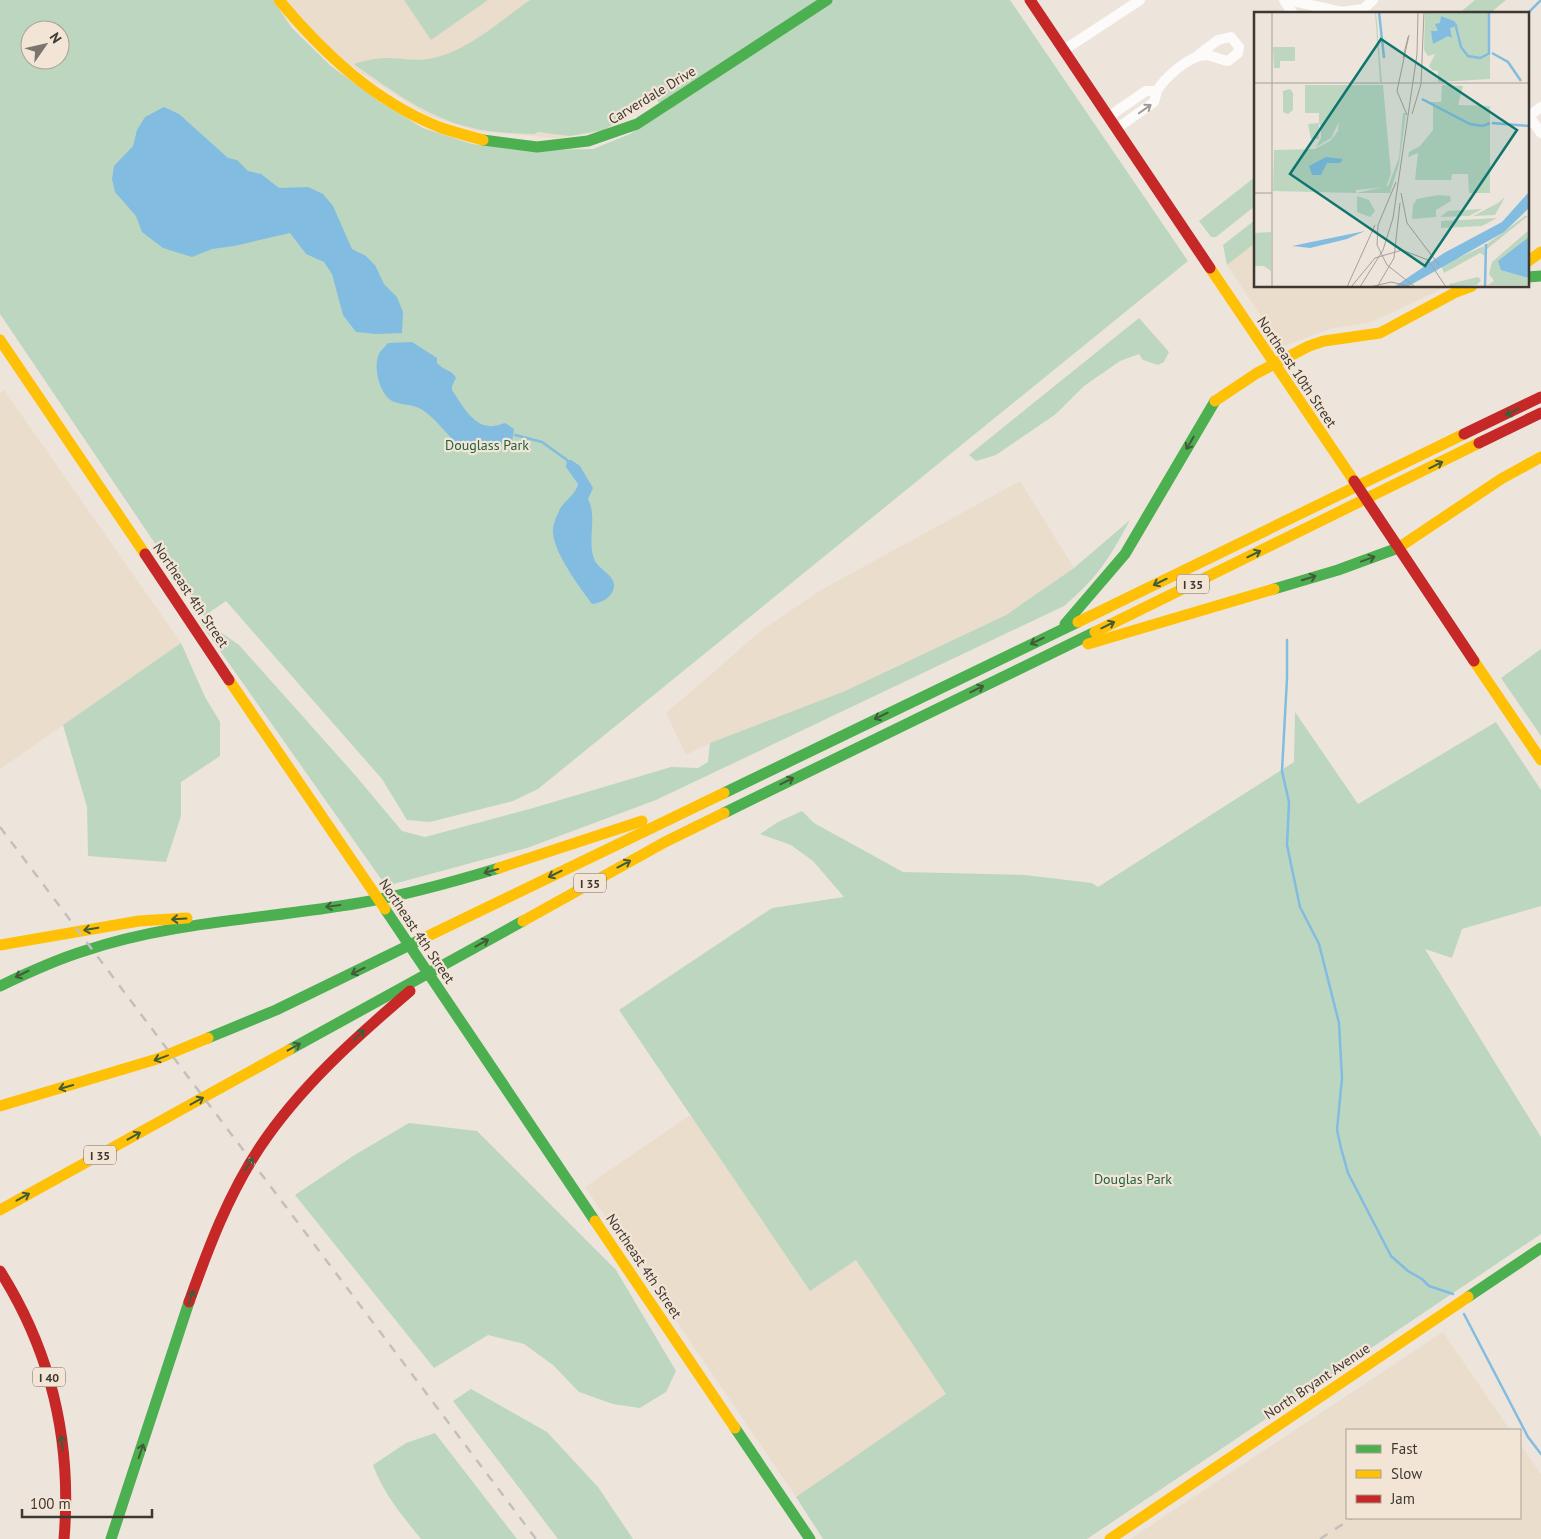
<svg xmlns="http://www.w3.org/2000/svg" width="1541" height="1539" viewBox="0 0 1541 1539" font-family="'PT Sans',sans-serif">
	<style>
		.built { fill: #eaddcc }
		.green { fill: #bdd6c0; fill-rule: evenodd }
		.water { fill: #82bce1 }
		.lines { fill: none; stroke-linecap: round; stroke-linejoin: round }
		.stream { stroke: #82bce1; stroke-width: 2.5 }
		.street { stroke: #fcfbfa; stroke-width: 10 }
		.fast { stroke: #4caf50; stroke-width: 11 }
		.slow { stroke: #ffc107; stroke-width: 11 }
		.jam { stroke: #c62828; stroke-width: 11 }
		.rail { stroke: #c2c0be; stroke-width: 2.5; stroke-dasharray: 9 9; stroke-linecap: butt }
		.oneway { stroke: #9c9a96 }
		.oneway2 { stroke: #425c3a }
		.labels { text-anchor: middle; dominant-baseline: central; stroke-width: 4.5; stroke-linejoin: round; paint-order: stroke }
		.shield { fill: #f3e5d6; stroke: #746c62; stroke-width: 1 }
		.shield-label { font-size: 12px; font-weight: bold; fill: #3d3831 }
		.street-label { font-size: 14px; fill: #3d3831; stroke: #f3e5d6 }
		.park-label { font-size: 14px; fill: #1e6240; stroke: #f3e5d6 }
		.inset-river { fill: none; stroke: #82bce1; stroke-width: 2.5 }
		.inset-road { fill: none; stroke: #a7a098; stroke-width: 1 }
		.view { fill: #0f766e; fill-opacity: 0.15; stroke: #0f766e; stroke-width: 2.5 }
		.inset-edge { fill: none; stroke: #3d3831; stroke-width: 2.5 }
	</style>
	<rect width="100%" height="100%" fill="#ede5dc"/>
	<g class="built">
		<path d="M287 0H591L655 97 605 131 555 138 476 131 429 116 364 75 331 50Z"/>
		<path d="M1255 243V286H1448L1372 322 1330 329 1281 347 1227 265Z"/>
		<path d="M4 390 181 643 0 769V393Z"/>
		<path d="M1020 481 1074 568 1006 615 845 691 710 743 686 755 666 713 762 630 821 590Z"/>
		<path d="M690 1115 810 1291 856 1260 947 1394 796 1497 585 1187Z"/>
		<path d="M1443 1332 1510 1430H1347V1518H1520V1444L1541 1474V1539H1130Z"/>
	</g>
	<g class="green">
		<path d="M0 0H273L292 28 331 66 381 103 423 128 472 144 527 150 593 149 630 134 665 112 655 97 604 130 570 136 538 132 534 134C513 133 490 133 469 127 426 117 390 89 355 65L356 63C365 61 376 58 386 58 400 58 414 61 428 59 466 53 500 21 530 0H1010L1188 261 538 789 513 801 430 822 407 820 382 779 226 601 204 616 0 314ZM30 30H60V60H30Z"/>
		<path d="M404 0H488L431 40Z"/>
		<path d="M1475 0H1506L1489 14H1458Z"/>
		<path d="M1255 177V206L1216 237H1211L1199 221Z"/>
		<path d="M1255 220V243L1227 265 1223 245Z"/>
		<path d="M1139 318 1169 352 1164 362 1158 365 1143 360 1139 354 1120 361 1084 386 1056 414 996 455 976 461 969 455Z"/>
		<path d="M1130 520C1109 559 1098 577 1064 606L656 800 527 848 386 886 199 621 219 631 239 645 355 775 402 831 425 837 533 808 671 767 698 768 708 762 710 743 845 691 1006 615 1074 568Z"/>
		<path d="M181 643 205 697 220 722V756L181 782V816L166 862 88 856 87 807 63 725Z"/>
		<path d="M1541 649V736L1501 678Z"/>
		<path d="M1295 712 1358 804 1496 722 1541 790V906L1462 929 1452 958 1425 949 1541 1137V1234L1087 1539H823L796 1497 946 1394 856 1260 810 1291 619 1010 772 908 844 897 813 861 791 845 760 834 778 822 802 811 814 823 903 872 1025 875 1092 883 1098 887 1294 762Z"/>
		<path d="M409 1123 477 1131 616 1270 676 1371 666 1392 640 1408 613 1404 579 1392 553 1365 524 1344 488 1335 434 1368 295 1195 353 1156Z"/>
		<path d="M471 1389 547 1432 598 1487 633 1539H558L453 1401Z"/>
		<path d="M435 1433 517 1539H421C402 1515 384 1495 373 1465L406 1443Z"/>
	</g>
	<g class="water">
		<path d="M164 107 179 114 228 158 237 160 248 171 261 174 279 188 308 187 323 194 333 206 352 249 366 256 375 265 384 284 397 297 403 312 402 333 376 334 356 332 343 315 332 274 324 262 306 254 290 233 234 246 212 249 192 257 163 248 142 232 136 216 115 192 112 179 114 166 133 146 137 130 145 117Z"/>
		<path d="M412 342 437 358V363C443 370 452 370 456 378L452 386V390C461 403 472 425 489 426 494 427 501 424 505 423L514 429 512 442 506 445 484 441 467 451C449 440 438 419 421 409 413 404 400 405 392 401 379 394 372 364 380 352 382 349 386 346 388 343Z"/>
		<path d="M567 460H571L580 466 593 488 588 499C598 518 586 542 595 561 599 569 615 576 614 586 613 597 602 603 592 604 579 586 556 556 553 534 552 526 556 518 559 511 563 501 576 495 578 484L566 467Z"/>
	</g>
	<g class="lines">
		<g class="stream">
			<path d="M1527 14 1541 0"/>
			<path d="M515 435 542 442 567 460"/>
			<path d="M1287 640V678L1282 771 1289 802 1287 845 1300 907 1319 944 1339 1023 1342 1078 1337 1130 1341 1148 1348 1173 1391 1256 1408 1271 1422 1279 1429 1286 1453 1294"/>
			<path d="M1464 1314 1528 1437 1541 1454"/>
		</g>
		<g class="street">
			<path d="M1284 0 1293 14"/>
			<path d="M1289 0 1342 12 1363 9"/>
			<path d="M1359 13 1373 0"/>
			<path d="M1064 50 1140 0"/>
			<path d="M1157 91C1164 78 1190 55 1206 55 1214 56 1221 60 1228 61L1238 53 1239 47 1231 37 1218 40 1197 56"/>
			<path d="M1529 116 1541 133"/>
			<path d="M1108 117 1146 91H1157L1154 102 1116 129"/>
			<path d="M1527 118 1541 107"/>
		</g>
		<g class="fast">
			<path d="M483 140 537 147 588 141 637 124 827 0"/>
			<path d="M1527 277 1541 276"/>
			<path d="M1274 589 1338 570 1398 548"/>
			<path d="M1065 624 1125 554 1215 401"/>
			<path d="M724 793 1078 622"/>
			<path d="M724 813 1095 632"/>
			<path d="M385 909 595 1221"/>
			<path d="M0 986C27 973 55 960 84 951 172 921 268 919 359 903 407 895 453 882 499 868"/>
			<path d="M208 1038 276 1010 424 938"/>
			<path d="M289 1050 523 921"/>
			<path d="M1468 1297 1541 1248"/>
			<path d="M735 1428 810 1539"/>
			<path d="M111 1539 189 1302"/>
		</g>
		<g class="slow">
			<path d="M279 0C323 53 374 101 439 127 453 132 469 136 483 140"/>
			<path d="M1527 262 1541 252"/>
			<path d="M1210 268 1354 481"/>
			<path d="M0 340 145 554"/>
			<path d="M1215 401 1257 373 1309 346 1324 341 1380 333 1456 292 1472 286"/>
			<path d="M1398 548 1501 479 1541 457"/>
			<path d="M1078 622 1464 434"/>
			<path d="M1095 632 1479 443"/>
			<path d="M1088 644 1274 589"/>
			<path d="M1474 661 1541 760"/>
			<path d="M229 680 385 909"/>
			<path d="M499 868 642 821"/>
			<path d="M523 921 665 842 724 813"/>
			<path d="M424 938 724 793"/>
			<path d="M0 945 139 921 187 918"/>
			<path d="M0 1106 157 1059 208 1038"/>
			<path d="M0 1210 289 1050"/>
			<path d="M595 1221 735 1428"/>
			<path d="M1110 1539 1468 1297"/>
		</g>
		<g class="jam">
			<path d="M1030 0 1210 268"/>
			<path d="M1464 434 1541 397"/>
			<path d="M1479 443 1541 413"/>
			<path d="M1354 481 1474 661"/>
			<path d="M145 554 229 680"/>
			<path d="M0 1271C52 1353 72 1443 64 1539"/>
			<path d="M189 1302C208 1249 228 1195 260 1147 300 1087 355 1038 410 991"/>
		</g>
		<g class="rail">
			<path d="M0 827 536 1539"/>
			<path d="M1320 1539 1352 1518"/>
		</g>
	</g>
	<defs><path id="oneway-shaft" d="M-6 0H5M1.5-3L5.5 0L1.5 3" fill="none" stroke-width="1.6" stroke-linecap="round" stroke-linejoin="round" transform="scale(1.25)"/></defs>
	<use class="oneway" href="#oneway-shaft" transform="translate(1145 109) rotate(-35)"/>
	<g class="oneway2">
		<use href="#oneway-shaft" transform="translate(1512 412) rotate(154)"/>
		<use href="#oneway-shaft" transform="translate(1190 443) rotate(120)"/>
		<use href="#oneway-shaft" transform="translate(1436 465) rotate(-26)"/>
		<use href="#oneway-shaft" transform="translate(1254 554) rotate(-26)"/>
		<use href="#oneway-shaft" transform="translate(1368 559) rotate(-20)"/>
		<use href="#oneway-shaft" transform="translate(1309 578) rotate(-17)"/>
		<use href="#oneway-shaft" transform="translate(1160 582) rotate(154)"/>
		<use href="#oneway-shaft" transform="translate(1108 625) rotate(-26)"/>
		<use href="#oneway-shaft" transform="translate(1037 641) rotate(154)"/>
		<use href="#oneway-shaft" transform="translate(977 689) rotate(-26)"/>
		<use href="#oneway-shaft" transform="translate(881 716) rotate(154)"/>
		<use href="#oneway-shaft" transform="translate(787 781) rotate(-26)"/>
		<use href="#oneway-shaft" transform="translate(624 864) rotate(-28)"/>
		<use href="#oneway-shaft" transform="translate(491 871) rotate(164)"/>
		<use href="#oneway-shaft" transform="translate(555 874) rotate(154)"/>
		<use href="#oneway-shaft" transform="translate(333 906) rotate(172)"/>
		<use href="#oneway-shaft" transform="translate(179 919) rotate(177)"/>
		<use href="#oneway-shaft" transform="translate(91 929) rotate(170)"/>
		<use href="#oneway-shaft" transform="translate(482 943) rotate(-29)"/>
		<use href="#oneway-shaft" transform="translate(358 971) rotate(154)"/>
		<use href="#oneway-shaft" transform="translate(22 974) rotate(154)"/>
		<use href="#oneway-shaft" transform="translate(359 1035) rotate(-43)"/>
		<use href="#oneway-shaft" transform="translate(294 1047) rotate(-29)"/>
		<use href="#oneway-shaft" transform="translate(161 1058) rotate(160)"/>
		<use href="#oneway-shaft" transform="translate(66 1087) rotate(164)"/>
		<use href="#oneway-shaft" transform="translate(197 1101) rotate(-29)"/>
		<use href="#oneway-shaft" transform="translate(134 1136) rotate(-29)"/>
		<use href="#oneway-shaft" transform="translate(249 1164) rotate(-58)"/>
		<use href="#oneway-shaft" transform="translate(23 1197) rotate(-29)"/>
		<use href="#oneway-shaft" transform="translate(191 1297) rotate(-71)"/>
		<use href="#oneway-shaft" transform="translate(62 1443) rotate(-97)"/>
		<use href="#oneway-shaft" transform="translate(141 1451) rotate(-72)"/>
	</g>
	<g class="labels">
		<g class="shield">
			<rect x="1177" y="574.5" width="32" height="19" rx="4"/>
			<rect x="574" y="873.5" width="32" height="19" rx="4"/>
			<rect x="84" y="1145.5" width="32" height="19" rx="4"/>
			<rect x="33" y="1367.5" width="32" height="19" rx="4"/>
		</g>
		<g class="shield-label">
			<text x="1193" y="584">I 35</text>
			<text x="590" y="883">I 35</text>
			<text x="100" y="1155">I 35</text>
			<text x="49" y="1377">I 40</text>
		</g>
		<g class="street-label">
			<text transform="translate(652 95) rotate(-31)">Carverdale Drive</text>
			<text transform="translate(1297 372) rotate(56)">Northeast 10th Street</text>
			<text transform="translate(191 595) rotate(56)">Northeast 4th Street</text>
			<text transform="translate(417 931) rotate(56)">Northeast 4th Street</text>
			<text transform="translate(644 1266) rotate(56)">Northeast 4th Street</text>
			<text transform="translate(1317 1381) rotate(-34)">North Bryant Avenue</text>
		</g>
		<g class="park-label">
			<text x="487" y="445">Douglass Park</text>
			<text x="1133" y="1179">Douglas Park</text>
		</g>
	</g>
	<g transform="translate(1254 12)">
		<rect width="275" height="275" fill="#ede5dc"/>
		<path d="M121 0H122L128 70H126ZM171 0H236V67L184 70V59L178 58 175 54 181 42 174 44 170 38ZM19 35H41V49H26V56H20ZM51 73H129L137 162 132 175 102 178V181L19 179 20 138 61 137 76 129 84 119 85 110 77 126 62 135 67 126V115L65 111V127H57L54 112 65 111V101H51ZM188 73 209 74 204 93 236 94V181H215L214 162H198L197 168H161L164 141 154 145 155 140 166 134 179 118V94L175 90H187ZM36 77 39 81V98L34 102 29 100V79ZM149 101H152L145 152 136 181H102L134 174 145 146ZM184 183 196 184 197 189 182 198V205L158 207 159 193 163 187ZM103 184 115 188 121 199 116 205 103 200ZM251 185 241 203 219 204 244 191ZM228 197 215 204 186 205 194 199ZM271 204H274L233 237V232ZM243 206 228 214 187 216V209ZM275 218V273H234L240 269 235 262 238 250ZM17 220V259L10 254H0V221ZM230 234 231 244 226 241 190 261 187 254ZM224 265 227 268 223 273 196 275 195 272Z" fill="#bdd6c0"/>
		<path d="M187 4 200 9 204 14 196 16 198 26 194 24 179 32 177 19H184L181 12 186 11ZM72 145 89 147 86 151H73L67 163H58L55 154ZM275 180V196L250 220 153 275H140L190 241 248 210ZM111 219 93 227 56 236 38 234ZM275 225V266L247 258 244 249Z" fill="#82bce1"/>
		<path class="inset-river" d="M125 0 130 46M235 0V42M202 15 207 35 214 44 226 46 236 41M238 41 254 50 267 69M168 87 216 112 229 114 236 111M238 111 275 114M231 275 232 232"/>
		<path class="inset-road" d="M149 46 154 25M0 71H275M167 72 170 0M143 79 155 23M143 79 153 103M158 102 167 72M142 170 124 213 123 233 133 253 161 275M0 181H18M147 181 153 211 185 253M18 275V0M93 275 121 213M97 275 121 246 148 238 174 248 192 275M106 275 129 238 139 206 163 42 164 0M116 275 137 270 155 274M123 275 140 246 146 191"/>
		<path class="view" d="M127 27 263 118 171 254 36 162Z"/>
		<rect width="275" height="275" class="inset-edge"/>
	</g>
	<rect x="1346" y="1429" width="175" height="90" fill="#f3e5d6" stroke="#aaa094"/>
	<rect x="1356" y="1445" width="25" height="8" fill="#4caf50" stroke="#aaa094"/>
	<text x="1391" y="1454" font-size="15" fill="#3d3831">Fast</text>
	<rect x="1356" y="1470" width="25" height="8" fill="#ffc107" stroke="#aaa094"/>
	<text x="1391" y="1479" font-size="15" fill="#3d3831">Slow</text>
	<rect x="1356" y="1495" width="25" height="8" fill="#c62828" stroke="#aaa094"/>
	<text x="1391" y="1504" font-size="15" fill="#3d3831">Jam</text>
	<g transform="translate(45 45) rotate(56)"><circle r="24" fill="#f3e5d6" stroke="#aaa094"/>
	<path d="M0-4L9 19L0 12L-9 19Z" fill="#7b756d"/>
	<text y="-8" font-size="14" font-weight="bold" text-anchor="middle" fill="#3d3831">N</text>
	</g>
	<path d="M22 1509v8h130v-8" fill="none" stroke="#3d3831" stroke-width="2.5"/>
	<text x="30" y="1509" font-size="15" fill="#3d3831" stroke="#f3e5d6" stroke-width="4" paint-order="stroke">100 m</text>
</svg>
